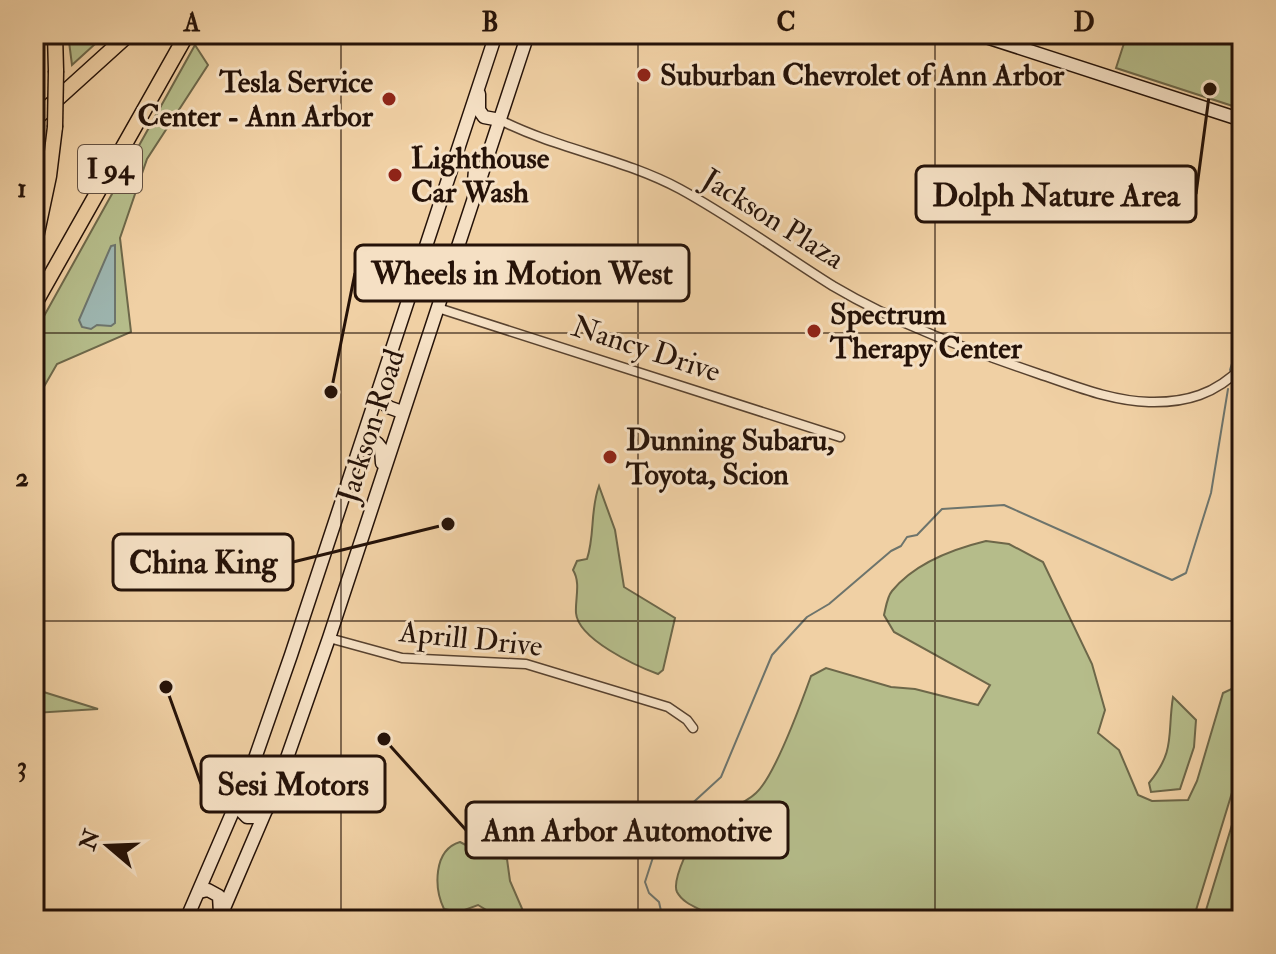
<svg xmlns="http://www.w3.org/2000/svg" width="1276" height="954" viewBox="0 0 1276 954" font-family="'IM FELL Double Pica',serif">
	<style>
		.green { fill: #b5bc8a; stroke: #6d6749; stroke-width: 2 }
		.water { fill: #9db5af; stroke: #6d746c; stroke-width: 2 }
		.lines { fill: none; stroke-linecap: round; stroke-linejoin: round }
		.stream { stroke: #6d746c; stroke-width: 2 }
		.minor-casing { stroke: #58422f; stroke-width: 11 }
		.secondary-casing { stroke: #251208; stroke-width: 15 }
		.motorway-casing { stroke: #251208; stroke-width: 17 }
		.minor { stroke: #f5e0c4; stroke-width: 8 }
		.secondary { stroke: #f5e0c4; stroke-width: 12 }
		.motorway { stroke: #f0d0a4; stroke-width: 14 }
		.motorway-bridge-casing { stroke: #251208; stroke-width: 17; stroke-linecap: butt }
		.motorway-bridge { stroke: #f0d0a4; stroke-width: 14 }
		.grid { fill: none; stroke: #251208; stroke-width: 2; stroke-opacity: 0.55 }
		.poi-dot { fill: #8f2418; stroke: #f5e0c4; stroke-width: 3 }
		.labels { text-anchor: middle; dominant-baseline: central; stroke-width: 6; stroke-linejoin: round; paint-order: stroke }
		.shield { fill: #f5e0c4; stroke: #635040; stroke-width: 2 }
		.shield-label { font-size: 28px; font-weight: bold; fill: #251208 }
		.poi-label { font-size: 30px; font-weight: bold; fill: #251208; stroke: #f5e0c4; text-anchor: start }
		.street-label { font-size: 30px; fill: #251208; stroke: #f5e0c4 }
		.leader { fill: none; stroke: #251208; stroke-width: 3 }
		.callout-dot { fill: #251208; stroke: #f5e0c4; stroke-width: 3 }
		.callout { fill: #f5e0c4; stroke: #251208; stroke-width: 3 }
		.callout-label { font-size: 32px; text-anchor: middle; font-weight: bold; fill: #251208 }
		.neatline { fill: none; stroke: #251208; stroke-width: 3 }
		.grid-label { font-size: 26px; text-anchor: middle; font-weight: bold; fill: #251208 }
	</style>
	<rect width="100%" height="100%" fill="#f0d0a4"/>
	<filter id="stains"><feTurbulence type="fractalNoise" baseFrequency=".0025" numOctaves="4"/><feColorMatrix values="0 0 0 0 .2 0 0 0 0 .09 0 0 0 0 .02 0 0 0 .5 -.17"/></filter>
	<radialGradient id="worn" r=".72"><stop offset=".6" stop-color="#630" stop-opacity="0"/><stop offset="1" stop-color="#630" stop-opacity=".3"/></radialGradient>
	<g class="green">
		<path d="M68 34H106L72 65Z"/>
		<path d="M1127 34H1242V109L1116 68Z"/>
		<path d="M195 45 208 65 147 159 120 238 131 332 57 364 34 404V334Z"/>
		<path d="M599 486 615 530 624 587 675 618 663 670 658 674C636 666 578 639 576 613 575 599 581 583 573 570L577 561 587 559C595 535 590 510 599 486Z"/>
		<path d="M986 541 1009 544 1043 562 1092 664 1105 710 1098 733 1119 750 1138 795 1152 801 1188 800 1197 781 1223 693 1242 684V760L1193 920H716C706 909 685 907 677 892 671 880 694 834 703 825 717 811 742 807 756 793 774 777 802 701 811 676L826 668 891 687 915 689 978 705 990 685 894 632 884 615C886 607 887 597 892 591 914 564 953 549 986 541Z"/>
		<path d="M34 689 98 709 34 713Z"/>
		<path d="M1173 697 1196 720 1194 747 1180 789 1151 792 1149 783C1176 750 1167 735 1173 697Z"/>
		<path d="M1242 792V920H1203Z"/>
		<path d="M460 842 485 855 507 859 510 881 527 920H494L488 911 478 905 459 912 444 909C434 888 433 850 460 842Z"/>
	</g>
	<path class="water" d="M115 245V323L111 326 97 325 91 329 82 327 79 320 111 246Z"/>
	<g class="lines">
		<g class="stream">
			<path d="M1230 370 1242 331"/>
			<path d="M663 920 659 902 649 893 645 882 656 848 674 820 721 777 772 655 807 617 829 604 891 551 901 546 907 537 917 535 942 509 1004 505 1172 580 1186 573 1211 493 1228 389"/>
		</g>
		<g class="minor-casing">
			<g id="minor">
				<path d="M500 120C557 149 622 158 680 189 733 218 782 254 833 286 897 324 969 350 1039 374 1075 386 1111 401 1149 402 1186 403 1216 394 1242 367"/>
				<path d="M438 308 840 437"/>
				<path d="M329 638 402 658 526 664 668 707 687 720 693 728"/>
			</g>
		</g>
		<g class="secondary-casing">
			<g id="secondary">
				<path d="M977 34 1242 120"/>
				<path d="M479 94V110L484 117 500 120"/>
				<path d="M452 166 459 159 472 161 475 170 474 182"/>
				<path d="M384 385V402L388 407 402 412"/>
				<path d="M361 446 366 443H377L381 448 382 463"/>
				<path d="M244 797 241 811 247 817H257L267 809"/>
				<path d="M199 892 208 890 219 896 220 913"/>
				<path d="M186 920 252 767 291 655 496 34"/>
				<path d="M219 920 281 775 329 638 528 34"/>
			</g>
		</g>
		<g class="motorway-casing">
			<g id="motorway">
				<path d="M55 34 56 71"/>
				<path d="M34 120 129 34"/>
				<path d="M34 247 49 176 55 127"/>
				<path d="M34 305 187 34"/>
			</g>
		</g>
		<use href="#minor" class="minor"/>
		<use href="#secondary" class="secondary"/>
		<use href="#motorway" class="motorway"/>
		<g class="motorway-bridge-casing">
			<path id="motorway-bridge" d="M55 127 56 71"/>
		</g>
		<use href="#motorway-bridge" class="motorway-bridge"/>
	</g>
	<path class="grid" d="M341 34V920M638 34V920M935 34V920M34 333H1242M34 621H1242"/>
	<g class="poi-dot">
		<circle cx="644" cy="75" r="8"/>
		<circle cx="389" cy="99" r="8"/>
		<circle cx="395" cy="175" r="8"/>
		<circle cx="814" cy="331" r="8"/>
		<circle cx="610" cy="457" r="8"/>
	</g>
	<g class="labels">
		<rect class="shield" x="78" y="145" width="64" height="48" rx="6"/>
		<g class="shield-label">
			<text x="110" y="169">I 94</text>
		</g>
		<g class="poi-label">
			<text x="660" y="75">Suburban Chevrolet of Ann Arbor</text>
			<text x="373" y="82" text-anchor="end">Tesla Service<tspan x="373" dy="34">Center - Ann Arbor</tspan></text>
			<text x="411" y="158">Lighthouse<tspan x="411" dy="34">Car Wash</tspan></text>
			<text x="830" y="314">Spectrum<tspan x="830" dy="34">Therapy Center</tspan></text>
			<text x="626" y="440">Dunning Subaru,<tspan x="626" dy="34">Toyota, Scion</tspan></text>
		</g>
		<g class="street-label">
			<text transform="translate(773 219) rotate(32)">Jackson Plaza</text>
			<text transform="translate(646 349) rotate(18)">Nancy Drive</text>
			<text transform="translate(371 426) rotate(-72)">Jackson Road</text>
			<text transform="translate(471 639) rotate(6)">Aprill Drive</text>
		</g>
	</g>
	<path class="leader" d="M1210 89L1196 194M331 392L355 273M448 524L293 562M166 687L201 784M384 739L466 830"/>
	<g class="callout-dot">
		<circle cx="1210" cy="89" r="8"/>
		<circle cx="331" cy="392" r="8"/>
		<circle cx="448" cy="524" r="8"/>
		<circle cx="166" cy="687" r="8"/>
		<circle cx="384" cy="739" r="8"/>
	</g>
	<g class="callout">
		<rect x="916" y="166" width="280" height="56" rx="8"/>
		<rect x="355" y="245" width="334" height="56" rx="8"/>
		<rect x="113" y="534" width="180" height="56" rx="8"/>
		<rect x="201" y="756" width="184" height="56" rx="8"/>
		<rect x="466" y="802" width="322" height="56" rx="8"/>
	</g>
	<g class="callout-label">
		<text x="1056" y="206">Dolph Nature Area</text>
		<text x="522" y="284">Wheels in Motion West</text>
		<text x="203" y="573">China King</text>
		<text x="293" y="795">Sesi Motors</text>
		<text x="627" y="841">Ann Arbor Automotive</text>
	</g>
	<rect width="1276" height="954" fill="none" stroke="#f0d0a4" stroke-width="88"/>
	<g transform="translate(108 846) rotate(289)" stroke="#f5e0c4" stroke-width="6" paint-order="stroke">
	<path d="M0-6L14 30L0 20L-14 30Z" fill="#251208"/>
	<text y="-12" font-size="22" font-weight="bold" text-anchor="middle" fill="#251208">N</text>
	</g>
	<rect x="44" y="44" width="1188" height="866" class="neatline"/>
	<g class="grid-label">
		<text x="192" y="31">A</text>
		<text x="490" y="31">B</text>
		<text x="786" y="31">C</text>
		<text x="1084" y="31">D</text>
		<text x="22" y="197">1</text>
		<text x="22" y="486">2</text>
		<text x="22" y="775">3</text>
	</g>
	<rect width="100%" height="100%" filter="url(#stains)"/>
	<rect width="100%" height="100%" fill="url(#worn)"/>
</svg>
